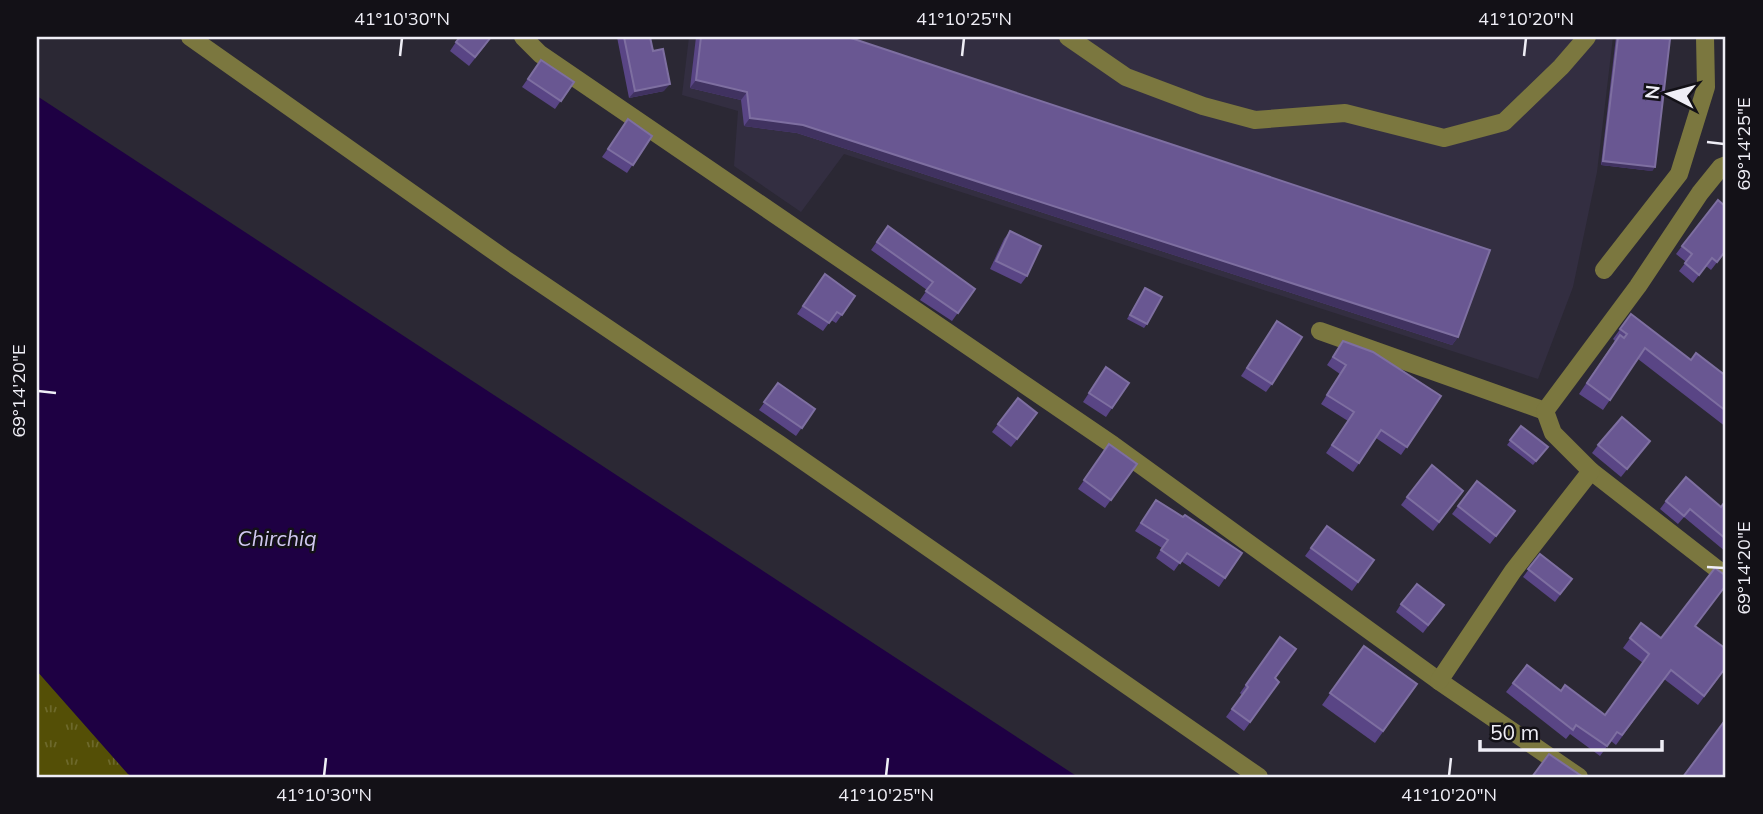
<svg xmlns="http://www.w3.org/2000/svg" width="1763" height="814" viewBox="0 0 1763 814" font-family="Mulish,sans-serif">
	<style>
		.built { fill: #332e41 }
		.grass { fill: url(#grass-tufts) }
		.water { fill: #1e0043 }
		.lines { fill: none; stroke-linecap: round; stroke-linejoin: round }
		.minor { stroke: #7b773f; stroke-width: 18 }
		.wall { fill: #594585 }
		.shaded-wall { fill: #403260 }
		.building { fill: #695792; stroke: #7e6fa1; stroke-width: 2 }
		.ticks { fill: none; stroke: #efeef6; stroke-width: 2.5 }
		.labels { text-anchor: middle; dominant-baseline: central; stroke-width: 5; stroke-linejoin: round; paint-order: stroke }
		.water-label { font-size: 21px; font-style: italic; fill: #d0c7f0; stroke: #131117 }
		.neatline { fill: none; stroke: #efeef6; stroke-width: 2.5 }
		.ticks-label { font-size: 18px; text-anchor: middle; fill: #efeef6 }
	</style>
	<defs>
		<pattern id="grass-tufts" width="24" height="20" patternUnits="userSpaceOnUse" patternTransform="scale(1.75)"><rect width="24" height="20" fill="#544f06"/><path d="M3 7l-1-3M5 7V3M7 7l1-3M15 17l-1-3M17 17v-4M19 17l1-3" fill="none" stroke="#6d692b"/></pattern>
	</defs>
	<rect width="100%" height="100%" fill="#2b2834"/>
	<path class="built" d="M689 37H1613L1597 172 1573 287 1538 379 844 154 801 212 734 166 738 111 682 95Z"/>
	<path class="grass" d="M37 671 128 774 133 777H37Z"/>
	<path class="water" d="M37 96 1078 777H133L128 774 37 671Z"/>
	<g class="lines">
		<g class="minor">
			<path d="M190 37 505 259 779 444 1259 777"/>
			<path d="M523 37 540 54 1113 445 1439 681 1579 777"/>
			<path d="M1068 37 1126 77 1203 106 1255 120 1345 113 1444 138 1504 122 1561 67 1587 37"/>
			<path d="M1604 270 1679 174 1706 87 1705 37"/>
			<path d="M1320 331 1545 411"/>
			<path d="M1591 471 1726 576"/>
			<path d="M1439 681 1513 571 1591 471 1553 433 1545 411 1638 286 1700 193 1721 167 1726 165"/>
		</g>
	</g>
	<g class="wall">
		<path d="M617 37H650L653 51 664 91 629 98Z"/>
		<path d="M696 37H848L1458 337 1452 345 797 133 744 126 741 100 690 88Z"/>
		<path d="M1616 37H1649L1655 167 1652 171 1601 165Z"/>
		<path d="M456 42H488L469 66 450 51Z"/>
		<path d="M541 60 574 82 555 109 522 87Z"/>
		<path d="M628 120 652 136 627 173 602 157Z"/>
		<path d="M1726 207V251L1711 270 1706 266 1693 283 1679 271 1686 262 1676 254 1682 246Z"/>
		<path d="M888 226 975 289 952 321 920 300 927 290 871 250Z"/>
		<path d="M1010 231 1027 276 1021 284 990 269 1004 239Z"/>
		<path d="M825 274 855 296 836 323 831 320 823 331 797 314Z"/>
		<path d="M1145 288 1147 324 1144 328 1127 319Z"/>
		<path d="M1631 314 1691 360 1726 376V427L1638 359 1603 410 1579 394 1615 341 1613 339Z"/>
		<path d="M1271 330 1272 384 1266 392 1241 376Z"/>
		<path d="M1343 341 1441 396 1401 455 1376 438 1353 472 1326 453 1348 421 1321 404 1340 374 1327 365Z"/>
		<path d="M1100 376 1129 383 1106 417 1083 402Z"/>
		<path d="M778 383 815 409 796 436 759 410Z"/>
		<path d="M1031 422 1011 447 992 432 998 424Z"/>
		<path d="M1521 426 1548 447 1533 465 1507 445Z"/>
		<path d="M1650 441 1621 477 1592 453 1598 445Z"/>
		<path d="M1109 444 1137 464 1105 508 1078 489Z"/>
		<path d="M1463 491 1433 531 1401 505 1407 497Z"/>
		<path d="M1156 500 1242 553 1219 587 1181 561 1174 571 1156 558 1162 548 1135 531Z"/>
		<path d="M1726 500V552L1684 517 1678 524 1660 509 1666 501 1721 507Z"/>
		<path d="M1458 506 1509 519 1490 544 1452 514Z"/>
		<path d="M1327 526 1374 560 1352 591 1305 556Z"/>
		<path d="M1540 554 1572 579 1555 602 1523 577Z"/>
		<path d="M1726 554V562L1723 559Z"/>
		<path d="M1401 604 1438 613 1423 633 1396 612Z"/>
		<path d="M1641 623 1661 638 1696 626 1726 649V668L1698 705 1664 679 1616 745 1611 741 1600 756 1570 734 1566 739 1506 692 1527 665 1561 691 1605 715 1643 663 1623 648Z"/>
		<path d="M1280 637 1275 679 1279 682 1244 731 1226 717 1242 695 1240 693Z"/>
		<path d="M1364 646 1417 684 1375 743 1322 705Z"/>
	</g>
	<g class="shaded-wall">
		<path d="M696 80 747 92 741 100 690 88Z"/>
		<path d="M670 84 664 91 629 98 635 91Z"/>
		<path d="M750 118 803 125 1458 337 1452 345 797 133 744 126Z"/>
		<path d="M1603 161 1655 167 1652 171 1601 165Z"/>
	</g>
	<g class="building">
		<path d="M460 37H491L475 57 456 42Z"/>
		<path d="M624 37H650L653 51 663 49 670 84 635 91Z"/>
		<path d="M701 37H848L1490 250 1458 337 803 125 750 118 747 92 696 80Z"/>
		<path d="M1618 37H1649L1670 39 1655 167 1603 161Z"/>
		<path d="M541 60 574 82 561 101 528 79Z"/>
		<path d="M628 119 652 136 633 165 608 149Z"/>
		<path d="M1718 200 1726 207V250L1717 262 1712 258 1699 275 1685 263 1692 254 1682 246Z"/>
		<path d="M888 226 975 289 958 313 926 291 933 282 877 242Z"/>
		<path d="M1010 231 1041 246 1027 276 996 261Z"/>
		<path d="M825 274 855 296 842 315 837 312 829 323 803 306Z"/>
		<path d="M1145 288 1162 297 1147 324 1130 315Z"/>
		<path d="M1631 314 1691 360 1696 353 1726 376V411L1645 348 1610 400 1587 383 1620 335 1624 338 1627 334 1620 329Z"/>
		<path d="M1277 321 1302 337 1272 384 1247 368Z"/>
		<path d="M1343 341 1373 352 1441 396 1407 447 1381 430 1359 463 1332 445 1354 412 1327 395 1346 365 1333 357Z"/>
		<path d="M1106 367 1129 383 1112 408 1089 393Z"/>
		<path d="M778 383 815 409 802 428 764 402Z"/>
		<path d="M1018 398 1037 413 1017 439 998 424Z"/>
		<path d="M1622 417 1650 441 1627 469 1598 445Z"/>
		<path d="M1521 426 1548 447 1536 461 1510 440Z"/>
		<path d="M1109 444 1137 464 1111 500 1084 480Z"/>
		<path d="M1432 465 1463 491 1439 522 1407 497Z"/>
		<path d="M1686 477 1721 507 1726 500V539L1690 509 1684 516 1666 501Z"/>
		<path d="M1477 481 1515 511 1496 536 1458 506Z"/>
		<path d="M1156 500 1183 517 1185 515 1242 553 1225 578 1187 553 1180 563 1161 550 1168 540 1141 523Z"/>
		<path d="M1327 526 1374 560 1358 582 1311 548Z"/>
		<path d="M1540 554 1572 579 1560 594 1528 569Z"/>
		<path d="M1715 568 1726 576V585L1695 626 1726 649V667L1704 696 1671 670 1622 735 1617 732 1607 746 1576 725 1573 730 1513 683 1527 665 1561 691 1565 685 1605 715 1649 654 1630 638 1641 623 1661 638Z"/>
		<path d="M1417 584 1444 605 1428 625 1401 604Z"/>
		<path d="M1280 637 1296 649 1275 678 1279 682 1250 722 1232 709 1248 687 1246 685Z"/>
		<path d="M1364 646 1417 684 1383 731 1330 693Z"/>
		<path d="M1726 719V777H1683Z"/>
		<path d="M1549 754 1583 777H1532Z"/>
	</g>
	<path class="ticks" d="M400 56 402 38M962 56 964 38M1524 56 1526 38M1707 142 1724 144M38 391 56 393M1707 567 1724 568M324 776 326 758M886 776 888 758M1449 776 1451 758"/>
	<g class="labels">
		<g class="water-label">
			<text x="277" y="538">Chirchiq</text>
		</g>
	</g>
	<rect width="1763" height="814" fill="none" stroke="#131117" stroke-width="77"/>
	<g transform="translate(1669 94) rotate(276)" stroke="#131117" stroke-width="5" paint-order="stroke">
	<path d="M0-5L12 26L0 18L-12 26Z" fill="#efeef6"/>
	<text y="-10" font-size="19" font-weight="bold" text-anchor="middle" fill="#efeef6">N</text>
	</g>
	<path d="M1480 740v10h182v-10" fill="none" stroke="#efeef6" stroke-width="3.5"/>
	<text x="1490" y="740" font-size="21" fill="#efeef6" stroke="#131117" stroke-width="5" paint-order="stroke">50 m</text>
	<rect x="38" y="38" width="1686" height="738" class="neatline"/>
	<g class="ticks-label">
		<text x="402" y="25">41°10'30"N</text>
		<text x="964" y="25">41°10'25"N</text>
		<text x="1526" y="25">41°10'20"N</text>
		<text transform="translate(1744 144) rotate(-90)" y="6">69°14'25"E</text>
		<text transform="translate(19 391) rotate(-90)" y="6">69°14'20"E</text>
		<text transform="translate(1744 568) rotate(-90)" y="6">69°14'20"E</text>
		<text x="324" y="801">41°10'30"N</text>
		<text x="886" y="801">41°10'25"N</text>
		<text x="1449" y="801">41°10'20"N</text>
	</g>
</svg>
